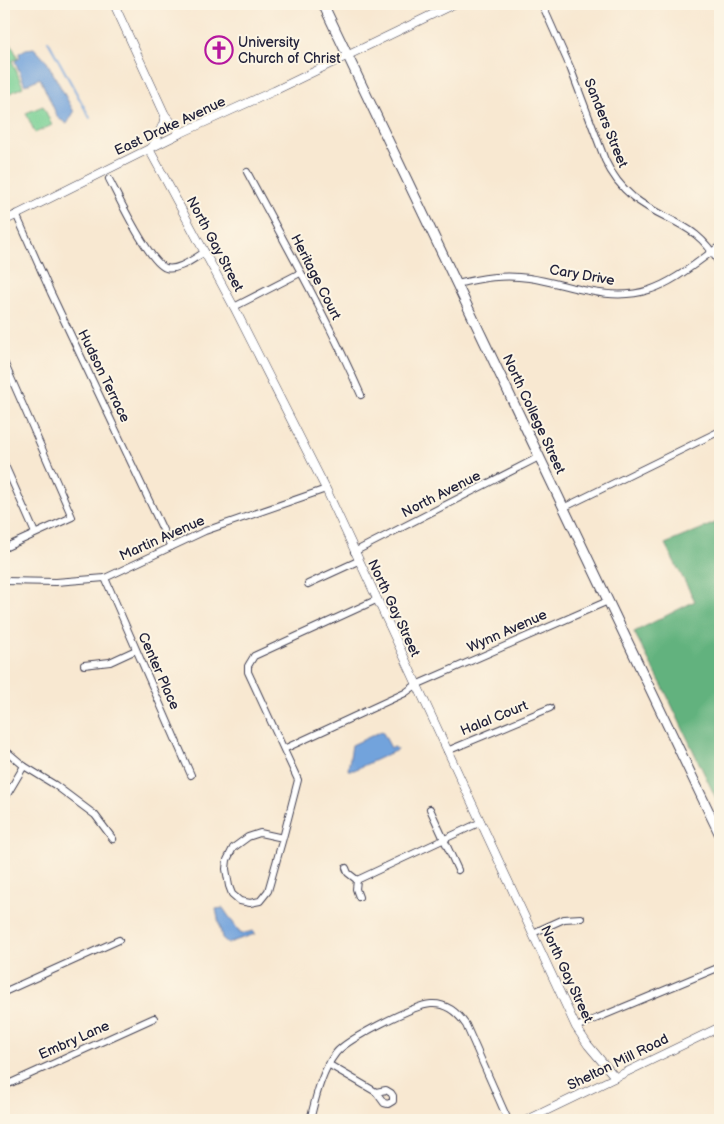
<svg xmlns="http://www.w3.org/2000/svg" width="724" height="1124" viewBox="0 0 724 1124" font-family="'Balsamiq Sans',sans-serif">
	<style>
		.green { fill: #79d095; stroke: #4e7968 }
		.forest { fill: #62b27e; stroke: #426a5c }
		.water { fill: #72a3dc; stroke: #4a628c }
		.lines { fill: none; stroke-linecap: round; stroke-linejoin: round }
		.stream { stroke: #72a3dc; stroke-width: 2 }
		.minor-casing { stroke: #424052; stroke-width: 8 }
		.tertiary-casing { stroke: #424052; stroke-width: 9 }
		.secondary-casing { stroke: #424052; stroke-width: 11 }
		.minor { stroke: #fff; stroke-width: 6 }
		.tertiary { stroke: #fff; stroke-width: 8 }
		.secondary { stroke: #fff; stroke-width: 9 }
		.labels { text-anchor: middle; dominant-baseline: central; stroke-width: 4; stroke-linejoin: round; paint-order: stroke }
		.poi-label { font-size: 14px; fill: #22223b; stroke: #fcf5e5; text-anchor: start }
		.street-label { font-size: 14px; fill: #22223b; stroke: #fcf5e5 }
	</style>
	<rect width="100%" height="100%" fill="#fcf5e5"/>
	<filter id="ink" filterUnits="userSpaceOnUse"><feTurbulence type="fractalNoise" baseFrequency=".02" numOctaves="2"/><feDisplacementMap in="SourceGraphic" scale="10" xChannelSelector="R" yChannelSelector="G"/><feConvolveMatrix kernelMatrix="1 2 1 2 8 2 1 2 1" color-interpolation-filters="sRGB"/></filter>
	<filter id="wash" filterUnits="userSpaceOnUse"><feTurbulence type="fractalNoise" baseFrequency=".0096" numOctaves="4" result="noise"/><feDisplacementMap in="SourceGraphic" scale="20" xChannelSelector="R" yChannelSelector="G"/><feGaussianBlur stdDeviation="1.12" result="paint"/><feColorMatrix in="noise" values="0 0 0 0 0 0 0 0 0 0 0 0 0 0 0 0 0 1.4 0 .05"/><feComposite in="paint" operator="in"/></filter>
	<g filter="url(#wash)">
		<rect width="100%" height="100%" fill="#f8e8d1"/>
		<g class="green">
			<path d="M10 42 18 58 12 61 23 87 4 96V45Z"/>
			<path d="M43 106 52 125 35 133 26 113Z"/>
		</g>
		<path class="forest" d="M720 521V807L664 689 634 632 695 601 665 544Z"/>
		<g class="water">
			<path d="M34 48 47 62 74 112 67 124 58 118 40 78 25 85 15 61 20 58 19 53 26 49Z"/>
			<path d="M382 731 391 748 395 747 397 750 354 770H348L352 745Z"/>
			<path d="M223 908 241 934 253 931 255 934 228 943 222 938 216 909Z"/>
		</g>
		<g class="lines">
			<path class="stream" d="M48 41 90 118"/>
		</g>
	</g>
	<g filter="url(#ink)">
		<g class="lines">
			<g class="minor-casing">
				<g id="minor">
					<path d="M542 4 570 67 605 160C612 175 621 187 633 197 667 224 697 221 720 265"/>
					<path d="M247 172C286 245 328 319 361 395"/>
					<path d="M109 179C118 196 149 263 166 268 179 271 194 258 205 252"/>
					<path d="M16 214 51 293 171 547"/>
					<path d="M457 284C481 278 504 274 529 278 569 284 608 303 649 290 675 282 698 261 720 246"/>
					<path d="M234 307 300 273"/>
					<path d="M4 362 72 517 4 548"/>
					<path d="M4 463 35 533"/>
					<path d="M563 508 720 431"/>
					<path d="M354 552 539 457"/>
					<path d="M105 578 191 775"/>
					<path d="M4 581 56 582 105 578 205 531 326 489"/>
					<path d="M308 584 358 561"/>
					<path d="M84 665 110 662 136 650"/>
					<path d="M4 749 24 766 55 785 95 815 113 839"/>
					<path d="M284 749 405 693 416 685 608 601"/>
					<path d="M447 751 550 708"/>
					<path d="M4 800 24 766"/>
					<path d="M430 809 458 870"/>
					<path d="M283 838 260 833 248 837 233 848 227 860 226 869 229 886 232 894 240 901 250 903 260 901 268 891 283 838 298 780 248 672V666L254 656 376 600"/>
					<path d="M346 868 348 873 357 880 356 889 359 897"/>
					<path d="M357 880 481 822"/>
					<path d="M533 933 564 919 581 918"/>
					<path d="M4 992 119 940"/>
					<path d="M576 1027 720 967"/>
					<path d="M328 1064 376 1092"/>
					<path d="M4 1086 154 1018"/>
					<path d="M386 1090 391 1093 393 1096V1101L388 1104 384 1103 376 1092Z"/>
					<path d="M310 1120C316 1097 321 1072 336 1053 347 1039 414 1005 431 1004 446 1003 458 1013 466 1025L508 1120"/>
				</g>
			</g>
			<g class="tertiary-casing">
				<g id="tertiary">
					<path d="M114 4 165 115 181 133"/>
					<path d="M153 146 163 124 165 115"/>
					<path d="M149 149 234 307 326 489 576 1027 588 1045 615 1077"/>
					<path d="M4 221 181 133 274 91 454 4"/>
					<path d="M527 1120 720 1027"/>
				</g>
			</g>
			<g class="secondary-casing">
				<path id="secondary" d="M323 4 720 835"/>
			</g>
			<use href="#minor" class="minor"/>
			<use href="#tertiary" class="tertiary"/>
			<use href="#secondary" class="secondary"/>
		</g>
	</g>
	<defs>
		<g id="church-ring" transform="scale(1.4375)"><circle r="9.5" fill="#fcf5e5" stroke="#b5179e" stroke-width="1.5"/><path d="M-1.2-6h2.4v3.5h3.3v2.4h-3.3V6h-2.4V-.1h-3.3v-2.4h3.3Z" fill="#b5179e"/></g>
	</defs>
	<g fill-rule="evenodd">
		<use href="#church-ring" x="219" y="50"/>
	</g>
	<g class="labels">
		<g class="poi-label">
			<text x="238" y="42">University<tspan x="238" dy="16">Church of Christ</tspan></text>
		</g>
		<g class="street-label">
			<text transform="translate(606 123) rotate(68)">Sanders Street</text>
			<text transform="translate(170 126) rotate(-25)">East Drake Avenue</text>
			<text transform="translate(215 244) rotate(62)">North Gay Street</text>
			<text transform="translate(582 275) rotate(10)">Cary Drive</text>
			<text transform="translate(316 277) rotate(63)">Heritage Court</text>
			<text transform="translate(104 376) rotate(64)">Hudson Terrace</text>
			<text transform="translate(534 414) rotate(65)">North College Street</text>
			<text transform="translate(441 494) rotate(-27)">North Avenue</text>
			<text transform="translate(162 538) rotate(-24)">Martin Avenue</text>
			<text transform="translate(394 608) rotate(65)">North Gay Street</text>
			<text transform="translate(507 631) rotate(-24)">Wynn Avenue</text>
			<text transform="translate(159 671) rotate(66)">Center Place</text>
			<text transform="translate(494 718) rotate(-22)">Halal Court</text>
			<text transform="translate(567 974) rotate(65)">North Gay Street</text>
			<text transform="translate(74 1040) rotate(-24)">Embry Lane</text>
			<text transform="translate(618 1062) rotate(-26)">Shelton Mill Road</text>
		</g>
	</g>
	<rect width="724" height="1124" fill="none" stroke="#fcf5e5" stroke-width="20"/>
</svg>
